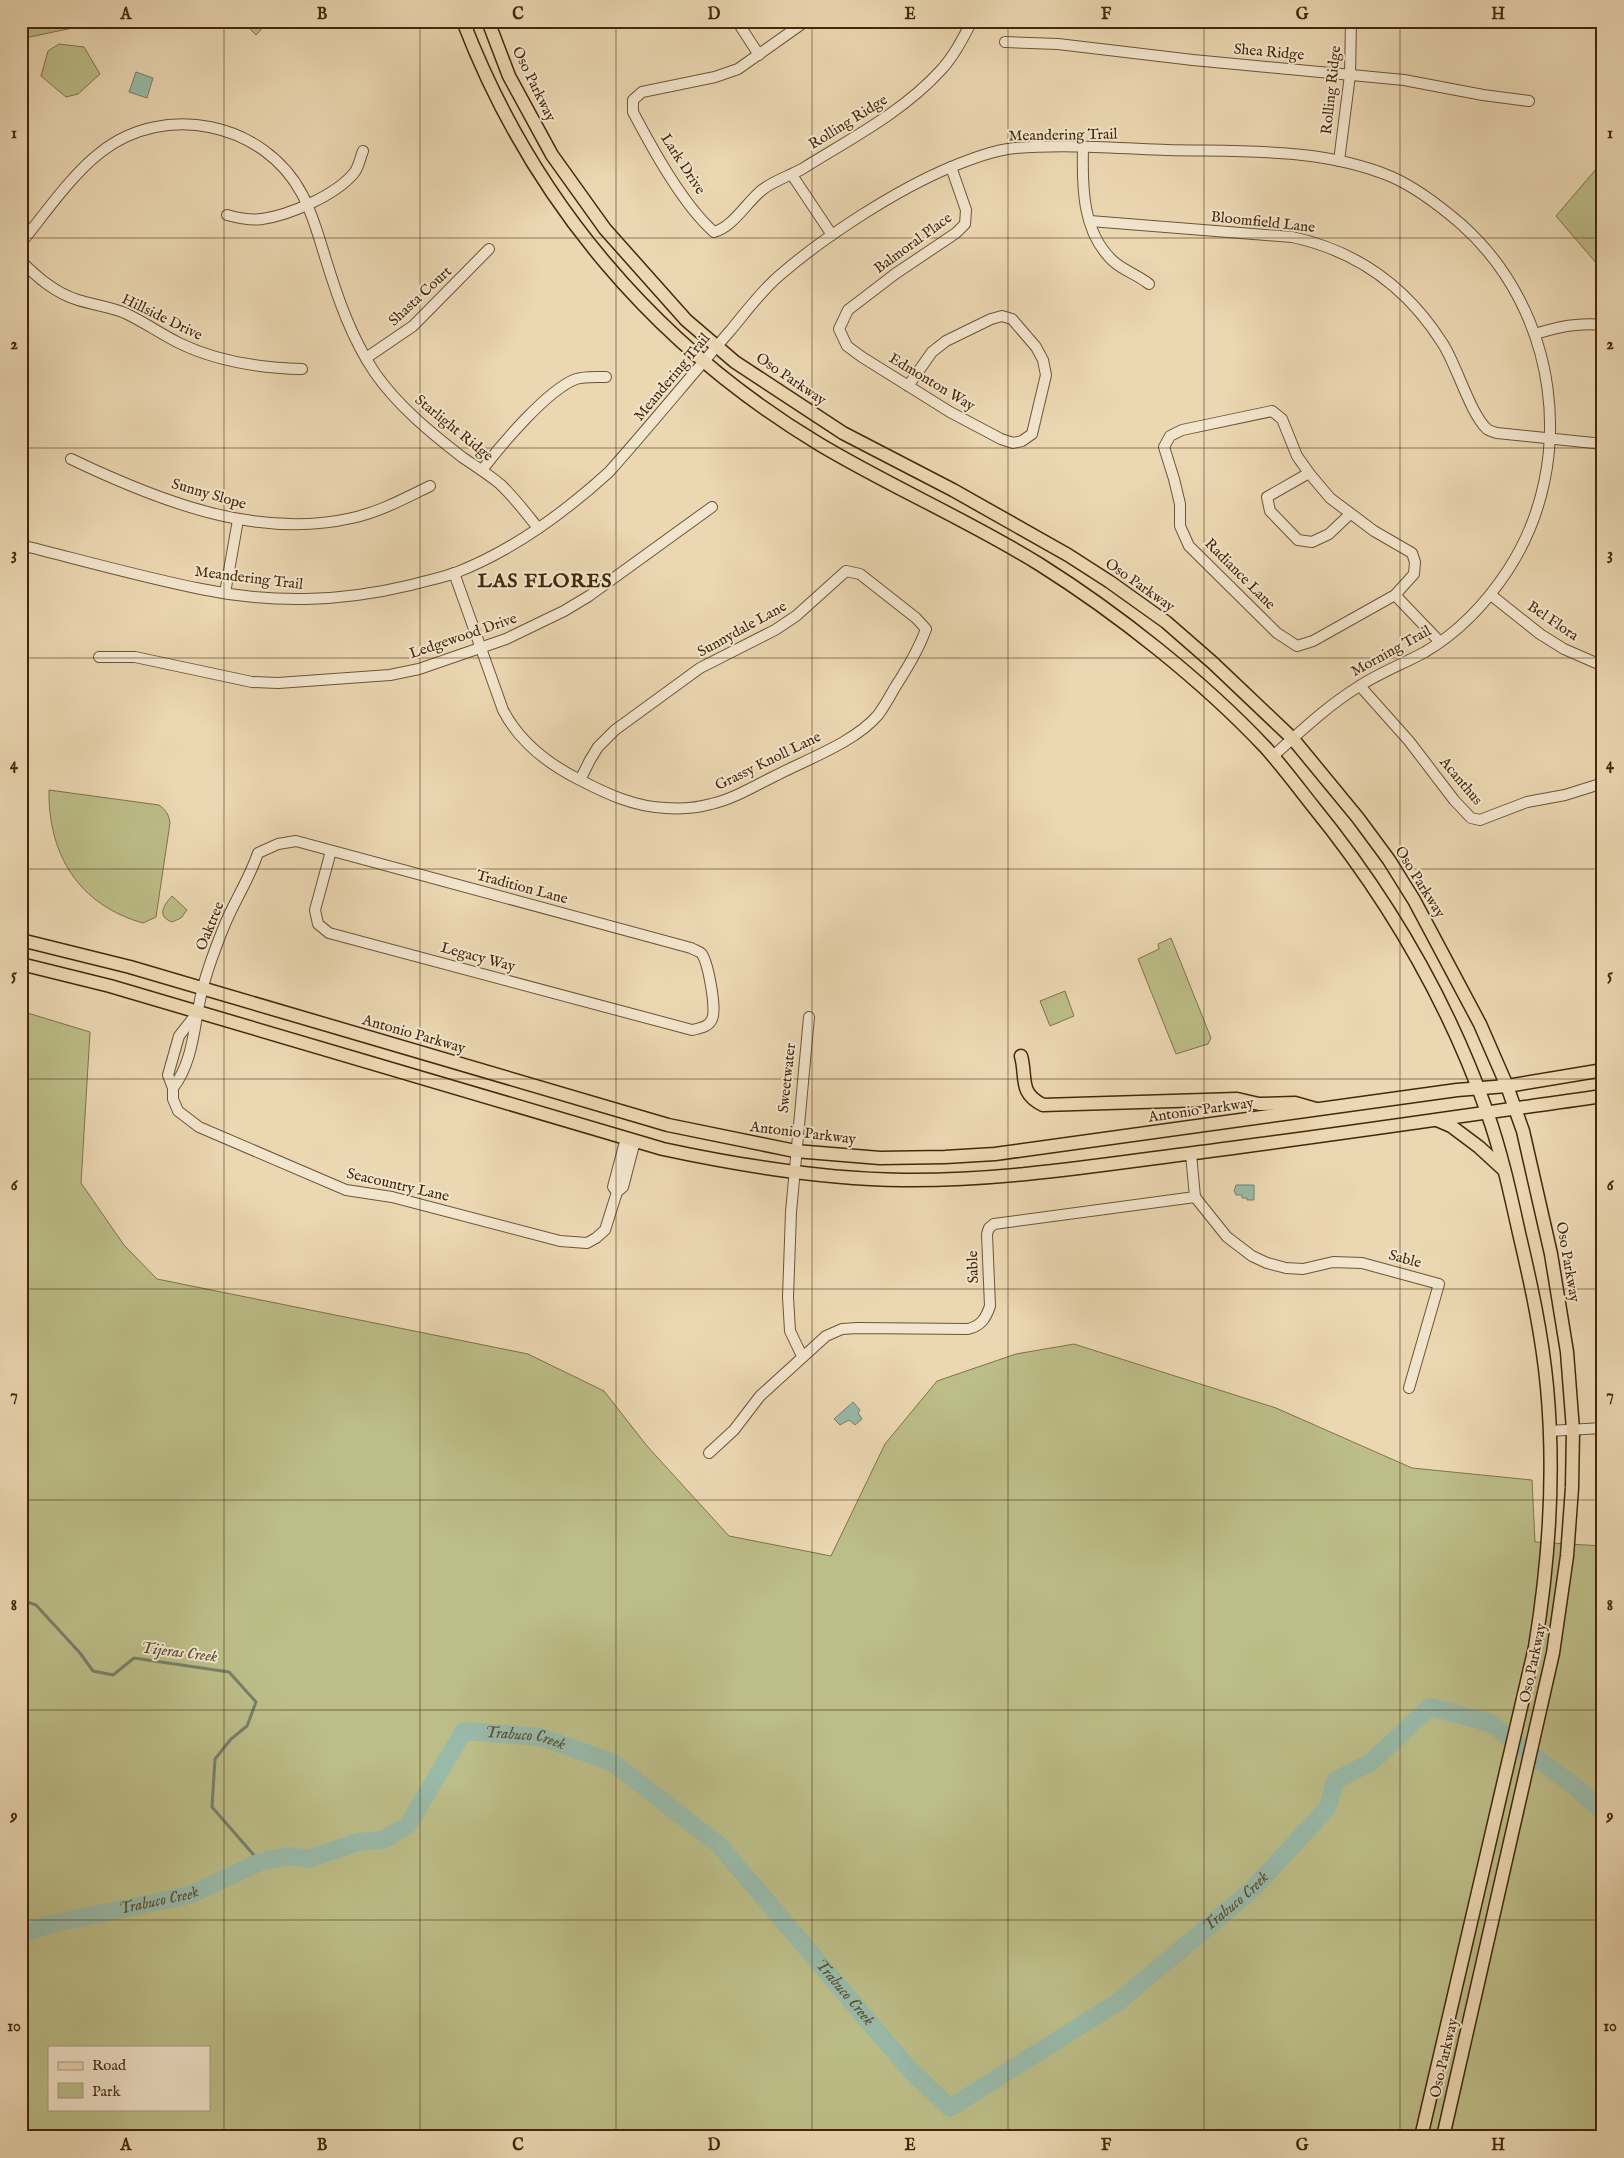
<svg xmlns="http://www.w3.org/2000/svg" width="1624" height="2158" viewBox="0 0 1624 2158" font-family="'IM FELL English',serif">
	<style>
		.green { fill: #bcbd88; stroke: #80724a; fill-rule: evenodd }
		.water { fill: #99baa9; stroke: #77806a }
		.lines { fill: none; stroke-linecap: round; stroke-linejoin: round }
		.stream { stroke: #77806a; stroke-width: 3 }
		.river { stroke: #99baa9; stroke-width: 18 }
		.minor-casing { stroke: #6e5436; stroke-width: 12 }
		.major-casing { stroke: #44280c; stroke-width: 15 }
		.minor { stroke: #f2e5cd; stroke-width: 10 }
		.major { stroke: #ebd7b2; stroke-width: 12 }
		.grid { fill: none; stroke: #44280c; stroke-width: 1; stroke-opacity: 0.55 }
		.labels { text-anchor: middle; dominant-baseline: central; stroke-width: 4; stroke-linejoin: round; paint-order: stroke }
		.street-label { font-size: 15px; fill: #44280c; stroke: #f2e5cd }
		.water-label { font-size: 16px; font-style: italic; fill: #594c33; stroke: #f2e5cd }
		.district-label { font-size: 20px; font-weight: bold; letter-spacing: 1px; fill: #44280c; stroke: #f2e5cd }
		.neatline { fill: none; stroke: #44280c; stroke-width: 2 }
		.grid-label { font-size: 16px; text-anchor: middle; font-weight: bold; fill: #44280c }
	</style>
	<rect width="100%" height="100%" fill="#ebd7b2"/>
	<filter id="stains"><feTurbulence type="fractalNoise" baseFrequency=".004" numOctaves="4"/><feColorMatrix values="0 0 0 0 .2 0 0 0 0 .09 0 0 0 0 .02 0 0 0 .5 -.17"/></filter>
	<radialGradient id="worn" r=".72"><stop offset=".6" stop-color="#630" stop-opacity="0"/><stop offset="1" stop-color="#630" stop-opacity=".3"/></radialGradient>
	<g class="green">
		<path d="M22 21H96V23L25 38Z"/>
		<path d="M242 21H269L256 35Z"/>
		<path d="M59 44 84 47 100 74 78 94 66 97 41 76 48 51Z"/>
		<path d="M1603 161V271L1556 216Z"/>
		<path d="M49 790 159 805C166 810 169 815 170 823L156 917 143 923C79 905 48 855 49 790Z"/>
		<path d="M172 896 187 910 181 918 172 922C156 916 164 905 172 896Z"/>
		<path d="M1171 938 1211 1038 1208 1044 1176 1054 1138 959 1159 949 1158 944Z"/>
		<path d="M1065 991 1074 1016 1050 1026 1040 1001Z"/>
		<path d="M21 1011 90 1032 81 1183 124 1245 157 1279 528 1354 604 1391 647 1446 729 1536 831 1556 885 1444 937 1381 1016 1354 1074 1344 1276 1408 1412 1468 1532 1480 1535 1542 1603 1546V2137H21ZM49 2047H209V2109H49Z"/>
	</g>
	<g class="water">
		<path d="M136 72 153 78 147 98 129 92Z"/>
		<path d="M1236 1185H1254V1200H1247V1198H1242V1195H1236L1234 1191Z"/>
		<path d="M853 1402 860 1410 858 1413 862 1419 855 1425 849 1420 840 1425 834 1419Z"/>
	</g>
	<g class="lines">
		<path class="stream" d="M21 1600 36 1605 80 1653 93 1671 113 1675 134 1658 229 1672 256 1702 247 1726 231 1739 215 1759 212 1807 260 1862"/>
		<path class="river" id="s1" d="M21 1934 51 1924 190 1895 260 1862 288 1856 308 1859 358 1842 383 1840 408 1825 464 1731 540 1737 612 1762 719 1845 908 2068 950 2108 1118 2002 1253 1889 1328 1807 1335 1781 1371 1762 1430 1707 1490 1723 1573 1785 1603 1812"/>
		<g class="minor-casing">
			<g id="minor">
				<path d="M737 21 759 55"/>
				<path d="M806 21 738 69 715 77 642 92 633 100V112C652 148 683 205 714 232 733 227 746 203 762 190 773 181 789 176 802 169 850 139 903 112 941 70 954 56 963 38 972 21"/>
				<path d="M1005 42 1058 44 1193 60 1404 80 1483 95 1529 101"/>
				<path d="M1083 147C1082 186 1082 232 1113 261 1124 271 1138 275 1149 284"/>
				<path d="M1339 161 1350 75 1351 21"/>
				<path d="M792 175 832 235"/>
				<path d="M227 215C238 218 250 221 262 219 290 215 336 195 354 173 359 167 360 158 363 151"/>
				<path d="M1090 221 1292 237C1358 251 1407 287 1443 344 1457 366 1470 413 1487 429 1489 431 1494 432 1497 433L1603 444"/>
				<path d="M21 243C44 215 72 174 101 152 164 102 264 122 302 194 313 214 319 238 326 260 338 299 352 339 375 373 398 406 431 433 462 457 475 466 488 474 500 484 514 497 526 513 538 528"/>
				<path d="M21 261C37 277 55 293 78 300 94 305 110 307 125 313 144 322 161 334 179 343 218 362 259 368 302 369"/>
				<path d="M1535 334C1558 327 1579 322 1603 325"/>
				<path d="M366 358 413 326 489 249"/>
				<path d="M908 386 932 352 946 341 991 319 1002 316 1012 319 1036 347 1043 360 1046 375 1032 434 1022 441 1013 443 1001 439 950 412 862 357 847 346 839 329 848 310 895 274 956 233 965 224 966 210 951 167"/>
				<path d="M71 459C157 500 256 540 352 518 380 512 405 498 430 486"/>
				<path d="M482 470C501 445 547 390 576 379 584 376 597 377 606 377"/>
				<path d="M1309 473 1267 497 1270 511 1298 540 1312 542 1329 534 1350 514"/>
				<path d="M21 545C81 560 141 577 201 589 273 604 340 602 411 585 425 581 441 578 455 573 512 551 564 513 609 472 650 426 689 378 730 331 746 312 761 291 780 275 825 236 896 190 951 167 971 159 994 150 1015 148 1065 144 1117 148 1167 150 1241 152 1322 147 1392 177 1417 188 1440 206 1461 224 1558 310 1579 461 1508 570 1487 602 1459 632 1425 652 1403 664 1379 673 1358 687 1327 706 1300 732 1273 756"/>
				<path d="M454 573 503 710C520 743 548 764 580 780 607 794 635 807 666 808 681 809 697 808 711 804 734 799 756 785 777 775 808 759 855 742 878 715 884 707 889 698 894 689 906 670 918 651 926 629L916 618 860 574 846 571 796 616 775 630 700 668 615 730 598 747 590 760 580 780"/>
				<path d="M225 593 238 520"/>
				<path d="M1395 595 1414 574 1415 562 1412 553 1374 531 1330 498 1309 473 1297 456 1282 419 1272 411 1182 430 1170 436 1164 447 1174 479 1180 504V526L1189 546 1277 633 1297 646 1313 641 1395 595 1440 642"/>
				<path d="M1491 595 1540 634 1564 649 1603 666"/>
				<path d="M99 657H135L252 682 278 683 390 675 419 669 506 639 564 611 589 596 712 507"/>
				<path d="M1360 686 1409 741 1454 800 1471 818 1480 820 1527 802 1565 795 1600 784"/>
				<path d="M197 1013 179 1036 168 1075 173 1088V1099L178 1111 199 1127 346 1190 392 1197 560 1241 587 1243 596 1238 605 1230 617 1192 623 1187 635 1141"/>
				<path d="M173 1088C194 1061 194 1023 202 991 207 970 215 949 223 929 233 903 249 880 258 853L278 844 296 841 691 948C694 950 699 951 701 953 708 961 717 1010 712 1019 709 1027 700 1028 692 1030L329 933 318 924 315 910 331 851"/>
				<path d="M1191 1154 1195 1197"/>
				<path d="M617 1192 613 1187 626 1138"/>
				<path d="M802 1356 790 1331 788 1297 791 1212 809 1017"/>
				<path d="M1549 1431 1603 1428"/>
				<path d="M709 1453 734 1430 760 1396 826 1336 842 1329 857 1328 968 1329C981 1326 986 1318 990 1306L987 1234 989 1228 994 1224 1195 1197 1227 1237 1252 1256 1267 1263 1286 1268 1303 1269 1333 1262 1362 1263 1439 1284 1409 1388"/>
			</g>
		</g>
		<g class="major-casing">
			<g id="major">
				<path d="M463 21C532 201 655 345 819 444 891 487 968 520 1039 564 1117 613 1203 681 1266 748 1282 766 1297 786 1312 805 1387 897 1447 999 1487 1112 1501 1151 1510 1192 1519 1233 1531 1284 1542 1334 1547 1387 1555 1473 1549 1562 1535 1647L1421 2137"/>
				<path d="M488 21 509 76 552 155 605 229 686 320 735 362 843 433 953 490 1068 555 1110 582 1166 622 1213 663 1293 739 1358 818 1389 860 1414 900 1480 1024 1507 1086 1523 1131 1551 1254 1567 1352 1573 1430 1572 1488 1567 1556 1553 1653 1443 2137"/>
				<path d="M21 940 130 967 668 1125 795 1151 880 1158 945 1157 995 1154 1457 1090 1507 1086 1603 1070"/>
				<path d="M21 964 110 986 663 1149C742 1166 822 1179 903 1180 995 1181 1087 1167 1178 1155 1320 1137 1461 1116 1603 1096"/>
				<path d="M1021 1056C1027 1077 1018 1093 1043 1105L1237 1099 1259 1104 1295 1103 1316 1109"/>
				<path d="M1437 1120 1451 1126 1479 1147 1504 1170"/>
			</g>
		</g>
		<use href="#minor" class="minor"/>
		<use href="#major" class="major"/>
	</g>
	<path class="grid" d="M224 21V2137M420 21V2137M616 21V2137M812 21V2137M1008 21V2137M1204 21V2137M1400 21V2137M21 238H1603M21 448H1603M21 658H1603M21 869H1603M21 1079H1603M21 1289H1603M21 1500H1603M21 1710H1603M21 1920H1603"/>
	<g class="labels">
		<g class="street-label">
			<text transform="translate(1269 52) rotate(5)">Shea Ridge</text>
			<text transform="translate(534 84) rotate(64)">Oso Parkway</text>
			<text transform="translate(1331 90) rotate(-84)">Rolling Ridge</text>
			<text transform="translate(848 122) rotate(-32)">Rolling Ridge</text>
			<text transform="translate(1063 135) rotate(-1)">Meandering Trail</text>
			<text transform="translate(683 164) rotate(57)">Lark Drive</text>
			<text transform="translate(1263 222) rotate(6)">Bloomfield Lane</text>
			<text transform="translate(913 243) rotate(-36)">Balmoral Place</text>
			<text transform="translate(420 296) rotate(-43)">Shasta Court</text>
			<text transform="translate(162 317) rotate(26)">Hillside Drive</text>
			<text transform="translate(672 377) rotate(-50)">Meandering Trail</text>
			<text transform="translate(791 379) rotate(34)">Oso Parkway</text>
			<text transform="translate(932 382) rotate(31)">Edmonton Way</text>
			<text transform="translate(454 428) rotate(39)">Starlight Ridge</text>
			<text transform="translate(209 494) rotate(16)">Sunny Slope</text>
			<text transform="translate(1240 574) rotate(45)">Radiance Lane</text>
			<text transform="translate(249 578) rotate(7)">Meandering Trail</text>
			<text transform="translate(1140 585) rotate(35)">Oso Parkway</text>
			<text transform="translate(1553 621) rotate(34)">Bel Flora</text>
			<text transform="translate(742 629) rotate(-29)">Sunnydale Lane</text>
			<text transform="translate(463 636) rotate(-19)">Ledgewood Drive</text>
			<text transform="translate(1391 651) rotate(-29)">Morning Trail</text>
			<text transform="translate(768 761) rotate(-26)">Grassy Knoll Lane</text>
			<text transform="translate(1461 781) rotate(50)">Acanthus</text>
			<text transform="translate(1420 882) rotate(58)">Oso Parkway</text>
			<text transform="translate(522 887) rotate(15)">Tradition Lane</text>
			<text transform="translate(210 926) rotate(-68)">Oaktree</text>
			<text transform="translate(478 957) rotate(15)">Legacy Way</text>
			<text transform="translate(414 1034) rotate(16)">Antonio Parkway</text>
			<text transform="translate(787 1078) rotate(-84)">Sweetwater</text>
			<text transform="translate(1201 1110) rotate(-8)">Antonio Parkway</text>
			<text transform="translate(803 1133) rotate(7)">Antonio Parkway</text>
			<text transform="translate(398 1185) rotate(13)">Seacountry Lane</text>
			<text transform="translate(1405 1259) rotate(15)">Sable</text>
			<text transform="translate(1568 1262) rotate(80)">Oso Parkway</text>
			<text transform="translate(973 1267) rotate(-92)">Sable</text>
			<text transform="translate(1533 1663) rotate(-78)">Oso Parkway</text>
			<text transform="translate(1444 2058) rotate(-77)">Oso Parkway</text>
		</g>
		<g class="water-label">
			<text transform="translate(179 1653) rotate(7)">Tijeras Creek</text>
			<text stroke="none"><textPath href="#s1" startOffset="578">Trabuco Creek</textPath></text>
			<text stroke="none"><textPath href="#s1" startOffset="142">Trabuco Creek</textPath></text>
			<text stroke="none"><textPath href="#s1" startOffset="1508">Trabuco Creek</textPath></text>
			<text stroke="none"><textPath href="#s1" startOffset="998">Trabuco Creek</textPath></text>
		</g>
		<g class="district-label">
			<text x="545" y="581">LAS FLORES</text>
		</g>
	</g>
	<rect width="1624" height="2158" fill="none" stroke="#ebd7b2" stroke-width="55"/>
	<rect x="48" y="2046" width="162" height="65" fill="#f2e5cd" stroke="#ac9980"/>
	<rect x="58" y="2062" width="25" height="8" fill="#ebd7b2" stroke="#ac9980"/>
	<text x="92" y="2070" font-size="15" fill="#44280c">Road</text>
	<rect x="58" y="2083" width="25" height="15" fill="#bcbd88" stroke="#ac9980"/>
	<text x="92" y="2096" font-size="15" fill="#44280c">Park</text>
	<rect x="28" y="28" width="1568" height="2102" class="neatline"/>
	<g class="grid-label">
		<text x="126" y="19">A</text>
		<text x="322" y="19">B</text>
		<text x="518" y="19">C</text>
		<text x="714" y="19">D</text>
		<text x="910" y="19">E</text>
		<text x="1106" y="19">F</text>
		<text x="1302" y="19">G</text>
		<text x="1498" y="19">H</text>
		<text x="14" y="138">1</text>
		<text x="1610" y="138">1</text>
		<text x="14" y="349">2</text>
		<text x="1610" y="349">2</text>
		<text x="14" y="559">3</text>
		<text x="1610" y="559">3</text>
		<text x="14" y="769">4</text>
		<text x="1610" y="769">4</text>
		<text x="14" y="980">5</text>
		<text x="1610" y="980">5</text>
		<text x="14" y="1190">6</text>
		<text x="1610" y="1190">6</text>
		<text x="14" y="1400">7</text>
		<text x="1610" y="1400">7</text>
		<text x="14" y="1610">8</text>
		<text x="1610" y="1610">8</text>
		<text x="14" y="1821">9</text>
		<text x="1610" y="1821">9</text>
		<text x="14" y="2031">10</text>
		<text x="1610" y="2031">10</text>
		<text x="126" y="2150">A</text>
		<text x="322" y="2150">B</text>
		<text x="518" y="2150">C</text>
		<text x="714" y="2150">D</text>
		<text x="910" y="2150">E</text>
		<text x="1106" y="2150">F</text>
		<text x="1302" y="2150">G</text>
		<text x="1498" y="2150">H</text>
	</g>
	<rect width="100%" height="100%" filter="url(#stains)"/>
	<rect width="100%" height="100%" fill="url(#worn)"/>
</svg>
